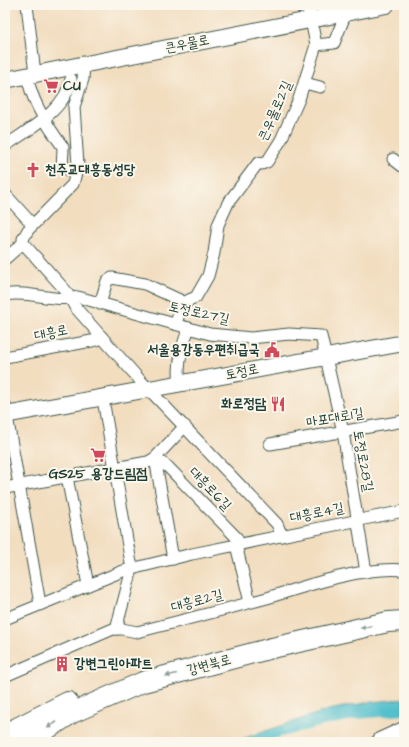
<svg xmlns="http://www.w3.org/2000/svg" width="409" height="747" viewBox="0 0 409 747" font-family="'Architects Daughter','Poor Story',sans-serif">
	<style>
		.water { fill: #53c0cc; stroke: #397e80 }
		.pier { fill: #f2ddbf }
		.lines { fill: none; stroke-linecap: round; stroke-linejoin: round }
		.street-casing { stroke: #3f5549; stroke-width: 13 }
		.secondary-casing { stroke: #3f5549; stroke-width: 18 }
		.highway-casing { stroke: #3f5549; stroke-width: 22 }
		.street { stroke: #fff; stroke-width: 11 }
		.secondary { stroke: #fff; stroke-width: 16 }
		.highway { stroke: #fff; stroke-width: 20 }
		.oneway { fill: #8f9e9a }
		.labels { text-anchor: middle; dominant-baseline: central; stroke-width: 4; stroke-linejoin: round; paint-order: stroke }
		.street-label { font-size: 14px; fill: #1f3d34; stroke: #fbf7ec }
		.poi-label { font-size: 14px; font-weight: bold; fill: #1f3d34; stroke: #fbf7ec; text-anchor: start }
	</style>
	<rect width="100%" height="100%" fill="#fbf7ec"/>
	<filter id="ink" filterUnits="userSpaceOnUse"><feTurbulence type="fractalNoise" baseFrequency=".025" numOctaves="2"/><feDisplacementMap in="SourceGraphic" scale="8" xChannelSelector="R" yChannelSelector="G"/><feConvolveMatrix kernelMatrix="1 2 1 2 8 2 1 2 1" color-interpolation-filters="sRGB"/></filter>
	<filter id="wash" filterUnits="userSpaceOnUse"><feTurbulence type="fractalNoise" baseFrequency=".012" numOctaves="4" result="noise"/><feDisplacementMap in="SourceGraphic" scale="16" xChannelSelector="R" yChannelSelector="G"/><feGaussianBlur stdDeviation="0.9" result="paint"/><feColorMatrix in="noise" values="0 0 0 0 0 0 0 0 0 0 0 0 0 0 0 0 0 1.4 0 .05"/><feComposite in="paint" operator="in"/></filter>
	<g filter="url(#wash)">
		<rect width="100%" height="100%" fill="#f2ddbf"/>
		<path class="water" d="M404 699V742H233L328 710 370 702Z"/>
		<path class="pier" d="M404 715V742H263L323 726 358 719Z"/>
	</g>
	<g filter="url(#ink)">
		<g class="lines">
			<g class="street-casing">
				<g id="street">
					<path d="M27 5 35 74"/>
					<path d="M316 45 334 43 346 13 343 5"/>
					<path d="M27 75C31 100 48 127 63 147 63 167 58 162 75 175"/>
					<path d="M305 83 320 87"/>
					<path d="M5 146C29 129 66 110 71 79"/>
					<path d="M393 159 402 166 404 165"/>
					<path d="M5 194 33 225"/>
					<path d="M23 243 66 291 75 307 139 379 277 524 282 536"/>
					<path d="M5 259 23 243V239L28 230 73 184 78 165 74 107 83 79 84 64"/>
					<path d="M5 295C30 290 54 303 78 297L210 334 251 338 289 334 321 336 343 432 366 572"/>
					<path d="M100 304 107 281 112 278 145 284 186 303"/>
					<path d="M175 324 182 308 189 300 196 297 208 276 214 253 218 225 228 203 258 163 262 164 267 162 281 140 299 99 316 45 308 5"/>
					<path d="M5 357 97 340 102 337"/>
					<path d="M180 383C177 366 182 344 189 328"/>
					<path d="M103 399 132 569 116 629"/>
					<path d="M5 405 40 604"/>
					<path d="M270 444 404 421"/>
					<path d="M155 458 168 467 237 538V545"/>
					<path d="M155 458 173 559"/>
					<path d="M67 477 88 585"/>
					<path d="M5 488 148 462 155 458 185 426"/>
					<path d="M236 545 250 602"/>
					<path d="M5 619 123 571 192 554 404 511"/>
					<path d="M5 676 113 629H122L137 632C180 621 223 610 267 598 306 586 363 566 404 570"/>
				</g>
			</g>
			<g class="secondary-casing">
				<g id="secondary">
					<path d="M5 80 386 5"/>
					<path d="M5 415 404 343"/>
				</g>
			</g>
			<g class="highway-casing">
				<g id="highway">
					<path d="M5 734 68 702"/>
					<path d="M27 742 72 713 143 682 272 648 388 622 404 621"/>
					<path d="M382 742 404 732"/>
				</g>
			</g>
			<use href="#street" class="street"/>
			<use href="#secondary" class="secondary"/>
			<use href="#highway" class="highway"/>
		</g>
		<defs><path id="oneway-solid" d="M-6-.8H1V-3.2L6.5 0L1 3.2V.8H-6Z"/></defs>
		<g class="oneway">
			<use href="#oneway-solid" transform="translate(366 627) rotate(168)"/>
			<use href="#oneway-solid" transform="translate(171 675) rotate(165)"/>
			<use href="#oneway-solid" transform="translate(52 725) rotate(147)"/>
		</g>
	</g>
	<defs>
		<g id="supermarket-bare" transform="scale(1.2)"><path d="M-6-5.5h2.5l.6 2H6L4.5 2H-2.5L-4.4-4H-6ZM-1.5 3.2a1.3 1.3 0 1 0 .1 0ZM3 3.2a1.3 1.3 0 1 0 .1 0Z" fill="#d1495b" stroke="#fbf7ec" stroke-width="2.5" paint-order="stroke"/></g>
		<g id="church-bare" transform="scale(1.2)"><path d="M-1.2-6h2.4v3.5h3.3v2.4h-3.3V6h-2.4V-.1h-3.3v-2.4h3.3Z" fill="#d1495b" stroke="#fbf7ec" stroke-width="2.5" paint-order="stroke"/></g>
		<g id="civic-bare" transform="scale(1.2)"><path d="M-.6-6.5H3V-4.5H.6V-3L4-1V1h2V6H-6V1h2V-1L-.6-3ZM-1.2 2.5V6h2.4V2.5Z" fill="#d1495b" stroke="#fbf7ec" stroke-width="2.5" paint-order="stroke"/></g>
		<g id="restaurant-bare" transform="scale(1.2)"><path d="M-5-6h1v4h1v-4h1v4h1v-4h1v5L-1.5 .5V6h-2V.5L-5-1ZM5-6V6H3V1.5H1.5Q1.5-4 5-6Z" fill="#d1495b" stroke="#fbf7ec" stroke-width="2.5" paint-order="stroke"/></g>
		<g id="building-bare" transform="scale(1.2)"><path d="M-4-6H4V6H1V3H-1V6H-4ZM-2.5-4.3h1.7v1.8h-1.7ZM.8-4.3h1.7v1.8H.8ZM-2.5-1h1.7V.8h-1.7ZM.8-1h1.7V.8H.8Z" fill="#d1495b" stroke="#fbf7ec" stroke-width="2.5" paint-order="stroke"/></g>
	</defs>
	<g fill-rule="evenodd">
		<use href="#supermarket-bare" x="51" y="86"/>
		<use href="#church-bare" x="33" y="170"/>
		<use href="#civic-bare" x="272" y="350"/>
		<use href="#restaurant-bare" x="278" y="404"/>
		<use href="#supermarket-bare" x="98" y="455"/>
		<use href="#building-bare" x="62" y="664"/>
	</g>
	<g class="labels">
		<g class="street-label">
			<text transform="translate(187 44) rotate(-11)">큰우물로</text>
			<text transform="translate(275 111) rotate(-66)">큰우물로2길</text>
			<text transform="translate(199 313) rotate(13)">토정로27길</text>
			<text transform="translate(51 333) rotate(-11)">대흥로</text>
			<text transform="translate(242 372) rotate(-11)">토정로</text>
			<text transform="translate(335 418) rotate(-10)">마포대로1길</text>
			<text transform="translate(363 461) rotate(80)">토정로28길</text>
			<text transform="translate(210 489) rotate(46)">대흥로6길</text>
			<text transform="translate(317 513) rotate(-11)">대흥로4길</text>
			<text transform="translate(197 601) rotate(-15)">대흥로2길</text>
			<text transform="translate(209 665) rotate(-15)">강변북로</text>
		</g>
		<g class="poi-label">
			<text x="63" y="86">CU</text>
			<text x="45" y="170">천주교대흥동성당</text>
			<text x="260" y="350" text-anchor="end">서울용강동우편취급국</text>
			<text x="266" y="404" text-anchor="end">화로정담</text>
			<text x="98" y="474" text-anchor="middle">GS25 용강드림점</text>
			<text x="74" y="664">강변그린아파트</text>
		</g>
	</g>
	<rect width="409" height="747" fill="none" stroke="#fbf7ec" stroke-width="20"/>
</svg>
